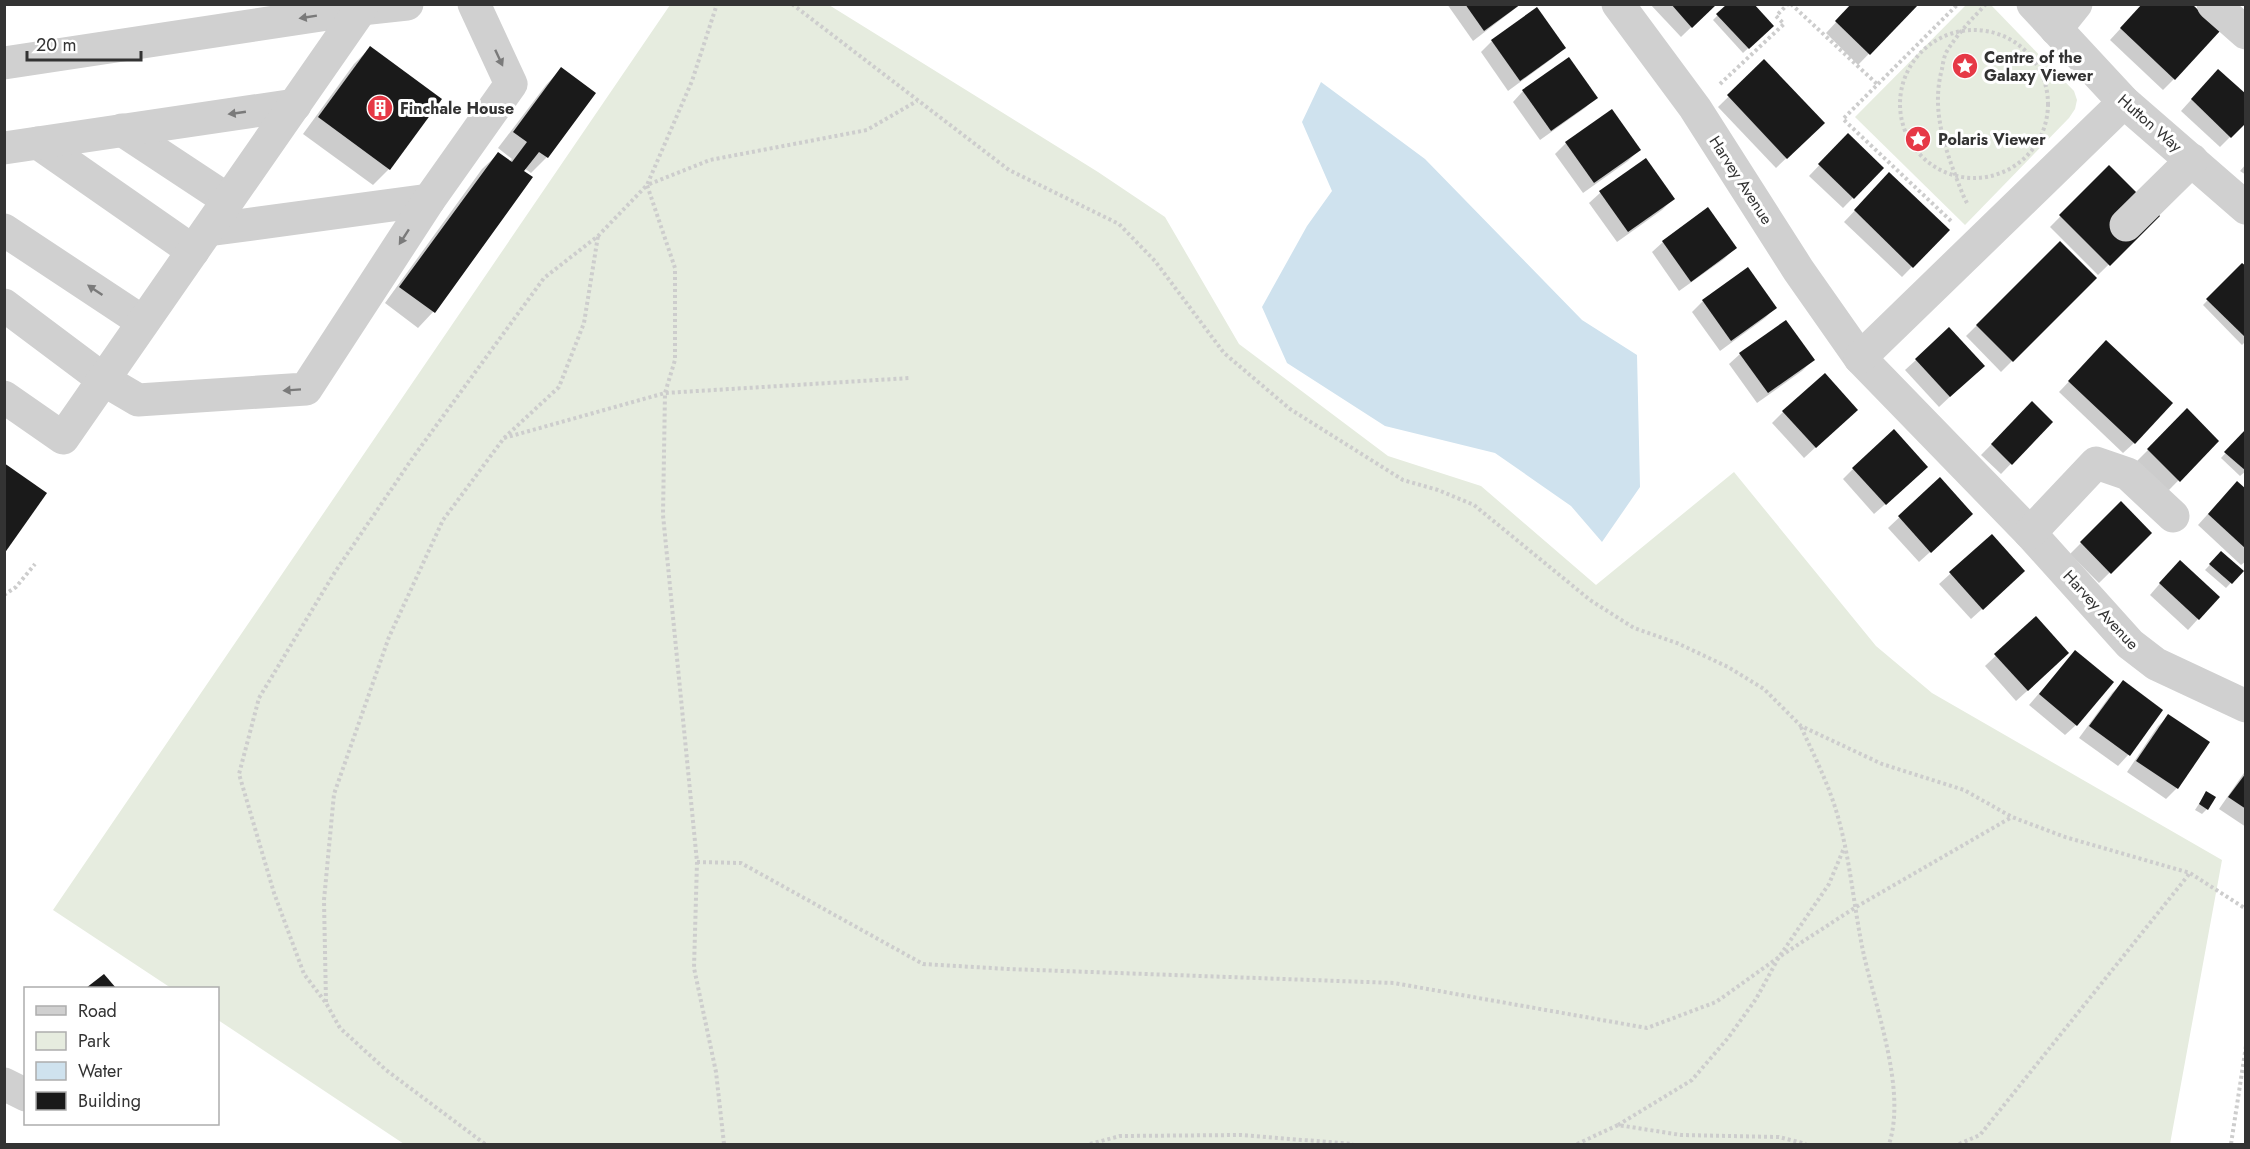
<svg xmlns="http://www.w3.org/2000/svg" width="2250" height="1149" viewBox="0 0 2250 1149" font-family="Jost,sans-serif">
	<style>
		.green { fill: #e6ecdf }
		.water { fill: #cfe2ee }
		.shadow { fill: #0003 }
		.building { fill: #1a1a1a }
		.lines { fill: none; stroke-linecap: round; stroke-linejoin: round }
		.path { stroke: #cdcdcd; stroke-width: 4; stroke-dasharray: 3 3; stroke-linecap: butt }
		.minor { stroke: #d0d0d0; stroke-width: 33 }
		.oneway { fill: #7a7a7a }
		.labels { text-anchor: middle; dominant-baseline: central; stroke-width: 6; stroke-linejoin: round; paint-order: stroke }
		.poi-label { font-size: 16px; font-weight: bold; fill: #333; stroke: #fff; text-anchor: start }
		.street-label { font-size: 16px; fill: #333; stroke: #fff }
	</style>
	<rect width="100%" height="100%" fill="#fff"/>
	<g class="green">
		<path d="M670 5H829L1098 172 1165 217 1239 344 1388 456 1481 486 1596 585 1734 472 1876 646 1932 693 2222 860 2170 1144H404L218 1020V988H171L53 910Z"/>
		<path d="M1966 5H1991L2074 91 2077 100 2075 109 2069 118 1965 225 1855 117Z"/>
	</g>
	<path class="water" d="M1321 82 1425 159 1582 320 1637 355 1640 487 1602 542 1571 506 1495 453 1385 426 1287 363 1262 307 1307 226 1332 191 1302 122Z"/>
	<g class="shadow">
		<path d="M1447 4H1521L1473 41Z"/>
		<path d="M1650 4H1715L1681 37Z"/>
		<path d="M1729 4 1772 26 1743 53 1713 20Z"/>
		<path d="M1853 4H1917L1858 65 1826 33Z"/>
		<path d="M2143 4 2174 79 2163 90 2110 40Z"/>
		<path d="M1536 9 1564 48 1553 58 1508 91 1481 52 1492 41Z"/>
		<path d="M370 48 440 99 389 169 373 185 303 134 354 64Z"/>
		<path d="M1764 62 1812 134 1776 168 1718 107Z"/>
		<path d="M561 69 547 157 531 173 524 168 522 171 531 178 433 312 418 328 385 303 482 169 498 154 509 162 512 159 498 148 546 85Z"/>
		<path d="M2208 81 2246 121 2220 147 2181 111Z"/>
		<path d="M1523 91 1596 98 1585 108 1540 140 1513 102Z"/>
		<path d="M1848 135 1882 168 1843 208 1809 176Z"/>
		<path d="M1566 143 1639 150 1628 161 1583 193 1555 154Z"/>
		<path d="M1645 160 1673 199 1662 210 1617 242 1589 203 1600 193Z"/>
		<path d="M2246 164V175L2240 171Z"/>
		<path d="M2109 167 2158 216 2098 275 2050 227Z"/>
		<path d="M1879 185 1948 230 1902 277 1844 222Z"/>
		<path d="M1707 209 1735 248 1724 259 1679 291 1652 252 1663 242Z"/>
		<path d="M2060 243 2095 278 2001 372 1966 336Z"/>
		<path d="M2242 265 2246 268V341L2242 345 2203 305Z"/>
		<path d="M1703 301 1775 308 1765 318 1720 351 1692 312Z"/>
		<path d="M2096 353 2134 443 2123 453 2059 392Z"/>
		<path d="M1740 354 1813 360 1802 371 1757 403 1729 364Z"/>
		<path d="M1916 360 1972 376 1939 407 1905 370Z"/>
		<path d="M2032 403 2051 422 2001 474 1981 455Z"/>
		<path d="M2187 411 2217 441 2168 491 2137 461Z"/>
		<path d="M1783 412 1845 420 1804 458 1772 423Z"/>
		<path d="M2246 431V471L2240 476 2221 458Z"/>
		<path d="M1853 469 1916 477 1874 514 1843 479Z"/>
		<path d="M1940 479 1960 525 1919 562 1888 528Z"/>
		<path d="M2246 491V561L2241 565 2198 525 2226 494Z"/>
		<path d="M2121 503 2150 533 2099 583 2070 554Z"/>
		<path d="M1992 536 2012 582 1971 619 1939 584Z"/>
		<path d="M2221 553 2241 572 2226 588 2205 570Z"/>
		<path d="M2169 573 2198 619 2188 630 2150 595Z"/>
		<path d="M2036 618 2057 664 2016 701 1985 666Z"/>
		<path d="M2075 652 2076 725 2065 735 2029 705Z"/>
		<path d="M2123 682 2161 710 2128 755 2118 766 2079 738 2112 693Z"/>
		<path d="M2169 716 2177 788 2166 799 2127 772 2158 726Z"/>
		<path d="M2246 770V827L2219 809Z"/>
		<path d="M2206 793 2207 809 2202 814 2195 810Z"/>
	</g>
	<g class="building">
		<path d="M1465 4H1521L1484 31Z"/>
		<path d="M1671 4H1717L1692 28Z"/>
		<path d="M1727 4H1754L1774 26 1749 49 1716 14Z"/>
		<path d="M1851 4H1919L1870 55 1835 21Z"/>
		<path d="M2142 4H2192L2220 31 2175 80 2120 28Z"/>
		<path d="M1537 7 1566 48 1520 81 1491 40Z"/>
		<path d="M370 46 442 99 390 170 318 117Z"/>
		<path d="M1569 57 1598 98 1551 131 1522 90Z"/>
		<path d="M1764 59 1825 123 1787 159 1727 95Z"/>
		<path d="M561 67 596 93 548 158 539 152 524 171 533 177 435 313 399 287 498 152 512 162 527 142 513 132Z"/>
		<path d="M2218 69 2246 94V123L2231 138 2191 99Z"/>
		<path d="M1612 109 1641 150 1594 183 1565 142Z"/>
		<path d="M1848 133 1884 168 1854 199 1818 164Z"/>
		<path d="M1646 158 1675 199 1628 232 1599 191Z"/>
		<path d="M2109 165 2160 216 2110 266 2059 215Z"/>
		<path d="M1889 172 1950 230 1913 268 1854 210Z"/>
		<path d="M1708 207 1737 248 1691 282 1662 241Z"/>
		<path d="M2060 241 2097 278 2013 362 1976 325Z"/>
		<path d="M2242 263 2246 266V338L2206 299Z"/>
		<path d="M1748 267 1777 308 1731 341 1702 300Z"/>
		<path d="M1786 320 1815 360 1768 393 1739 353Z"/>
		<path d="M1949 327 1985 366 1950 397 1915 359Z"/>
		<path d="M2106 340 2173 403 2135 444 2068 381Z"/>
		<path d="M1825 373 1858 410 1816 448 1782 411Z"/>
		<path d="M2032 401 2053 422 2012 465 1991 444Z"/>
		<path d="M2187 408 2219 441 2180 482 2147 449Z"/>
		<path d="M1894 429 1928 467 1886 505 1852 468Z"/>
		<path d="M2246 429V471L2224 452Z"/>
		<path d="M4 463 47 493 4 554Z"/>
		<path d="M1940 477 1973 514 1931 553 1898 516Z"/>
		<path d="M2237 481 2246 489V549L2208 514Z"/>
		<path d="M2121 501 2152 533 2111 574 2080 542Z"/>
		<path d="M1992 534 2025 571 1983 610 1949 572Z"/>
		<path d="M2221 551 2244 571 2232 584 2209 564Z"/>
		<path d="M2180 560 2220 597 2199 620 2159 583Z"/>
		<path d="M2036 616 2069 653 2028 691 1994 654Z"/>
		<path d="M2075 650 2114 682 2077 726 2039 694Z"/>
		<path d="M2123 680 2163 710 2130 756 2089 726Z"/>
		<path d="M2168 714 2210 742 2178 789 2136 761Z"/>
		<path d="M2246 773V809L2228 797Z"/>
		<path d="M2206 791 2216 797 2208 810 2199 804Z"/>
		<path d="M104 974 116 988H86Z"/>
	</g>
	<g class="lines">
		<g class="path">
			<path d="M792 4 1009 170 1119 224 1155 261 1224 353 1290 409 1403 480 1438 490 1474 505 1590 600 1634 628 1677 643 1728 667 1764 689 1801 726 1882 764 1964 790 2012 817 2065 837 2190 873 2246 909"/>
			<path d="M1791 4 1877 84"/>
			<circle cx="1974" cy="104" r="74"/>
			<path d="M1720 84 1784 24 1776 16 1788 4"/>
			<path d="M1967 203 1963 195C1947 154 1930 113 1942 69 1943 63 1944 56 1947 51 1958 33 1972 19 1986 4"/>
			<path d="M1951 221 1843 119 1958 4"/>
			<path d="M504 438 665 393 910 378"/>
			<path d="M4 595 16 587 35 564"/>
			<path d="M1801 727C1813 753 1826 779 1835 807 1850 854 1853 903 1863 951 1875 1007 1907 1090 1889 1144"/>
			<path d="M697 862 741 863 923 964 1008 969 1394 983 1647 1028 1716 1002 1779 957 1856 907 2012 817"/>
			<path d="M326 1002 324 900 334 794 389 637 443 520 504 438 559 387 584 323 598 236"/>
			<path d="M1618 1125 1692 1080 1728 1038 1756 999 1779 957 1829 884 1844 848"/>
			<path d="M485 1144 386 1070 340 1028 326 1003 304 974 274 893 239 774 259 698 335 572 414 456 544 278 598 236 647 185 692 81 717 4"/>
			<path d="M724 1144 716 1072 694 968 697 862 663 515 665 393 675 360V268L647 185 710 160 867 130 917 101"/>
			<path d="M1090 1144 1120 1136 1241 1135 1353 1144"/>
			<path d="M1577 1144 1618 1125 1681 1135 1779 1137 1806 1144"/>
			<path d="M1959 1144 1980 1135 2190 873"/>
			<path d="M2231 1144 2246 1046"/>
		</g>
		<g class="minor">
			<path d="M1618 4 1695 108 1799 271 1860 358 2030 533 2130 644 2156 664 2246 706"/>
			<path d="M2033 4 2124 102 2246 208"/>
			<path d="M2213 4 2246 33"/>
			<path d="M2056 29 2076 4"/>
			<path d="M4 63 361 9 407 4"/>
			<path d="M122 130 228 200"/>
			<path d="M38 143 193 251"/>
			<path d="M4 148 295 105"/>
			<path d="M2126 225 2192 160"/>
			<path d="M4 230 143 322"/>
			<path d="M208 230 429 200"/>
			<path d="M4 305 104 380 138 400 306 389 429 200 511 84 474 4"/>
			<path d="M1860 358 2124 102"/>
			<path d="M4 397 63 438 361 9"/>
			<path d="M2030 533 2096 463 2128 474 2173 516"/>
			<path d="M4 1084 26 1095"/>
		</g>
	</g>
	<defs><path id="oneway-solid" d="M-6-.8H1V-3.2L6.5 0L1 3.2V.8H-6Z" transform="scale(1.5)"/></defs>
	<g class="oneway">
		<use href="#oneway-solid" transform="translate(308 17) rotate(171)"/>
		<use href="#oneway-solid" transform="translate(499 58) rotate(65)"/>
		<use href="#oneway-solid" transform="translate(237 113) rotate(172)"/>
		<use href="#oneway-solid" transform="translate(404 237) rotate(123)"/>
		<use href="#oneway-solid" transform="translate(95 290) rotate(-146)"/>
		<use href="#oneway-solid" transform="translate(292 390) rotate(176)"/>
	</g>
	<defs>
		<g id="sight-disc" transform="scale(1.35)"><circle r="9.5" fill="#e63946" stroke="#fff"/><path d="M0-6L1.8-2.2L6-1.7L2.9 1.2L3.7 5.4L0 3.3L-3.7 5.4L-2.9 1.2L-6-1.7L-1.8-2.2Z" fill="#fff"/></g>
		<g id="building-disc" transform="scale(1.35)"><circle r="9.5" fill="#e63946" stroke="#fff"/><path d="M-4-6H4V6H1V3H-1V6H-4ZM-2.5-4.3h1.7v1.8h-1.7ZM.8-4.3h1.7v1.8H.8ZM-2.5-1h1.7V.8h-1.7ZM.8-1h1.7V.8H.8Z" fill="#fff"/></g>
	</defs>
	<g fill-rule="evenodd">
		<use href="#sight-disc" x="1965" y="66"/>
		<use href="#building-disc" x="380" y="108"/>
		<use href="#sight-disc" x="1918" y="139"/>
	</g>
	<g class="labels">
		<g class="poi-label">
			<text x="1984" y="57">Centre of the<tspan x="1984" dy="18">Galaxy Viewer</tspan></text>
			<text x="400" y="108">Finchale House</text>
			<text x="1938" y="139">Polaris Viewer</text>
		</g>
		<g class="street-label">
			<text transform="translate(2150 123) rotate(41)">Hutton Way</text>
			<text transform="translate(1741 180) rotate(57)">Harvey Avenue</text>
			<text transform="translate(2101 610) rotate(47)">Harvey Avenue</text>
		</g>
	</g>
	<rect width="2250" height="1149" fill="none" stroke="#333333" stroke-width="12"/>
	<rect x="24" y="987" width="195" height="138" fill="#ffffff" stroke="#adadad" stroke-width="1.5"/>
	<rect x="36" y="1006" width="30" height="9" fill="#d0d0d0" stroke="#adadad" stroke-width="1.5"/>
	<text x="78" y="1017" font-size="18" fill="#333333">Road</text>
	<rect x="36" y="1032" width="30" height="18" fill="#e6ecdf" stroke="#adadad" stroke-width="1.5"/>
	<text x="78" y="1047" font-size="18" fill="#333333">Park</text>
	<rect x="36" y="1062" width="30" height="18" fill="#cfe2ee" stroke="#adadad" stroke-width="1.5"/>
	<text x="78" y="1077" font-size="18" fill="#333333">Water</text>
	<rect x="36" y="1092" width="30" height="18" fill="#1a1a1a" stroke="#adadad" stroke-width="1.5"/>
	<text x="78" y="1107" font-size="18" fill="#333333">Building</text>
	<path d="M27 51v9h114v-9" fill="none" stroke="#333333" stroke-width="3"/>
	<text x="36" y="51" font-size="18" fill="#333333" stroke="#ffffff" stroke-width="4.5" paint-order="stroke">20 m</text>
</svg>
